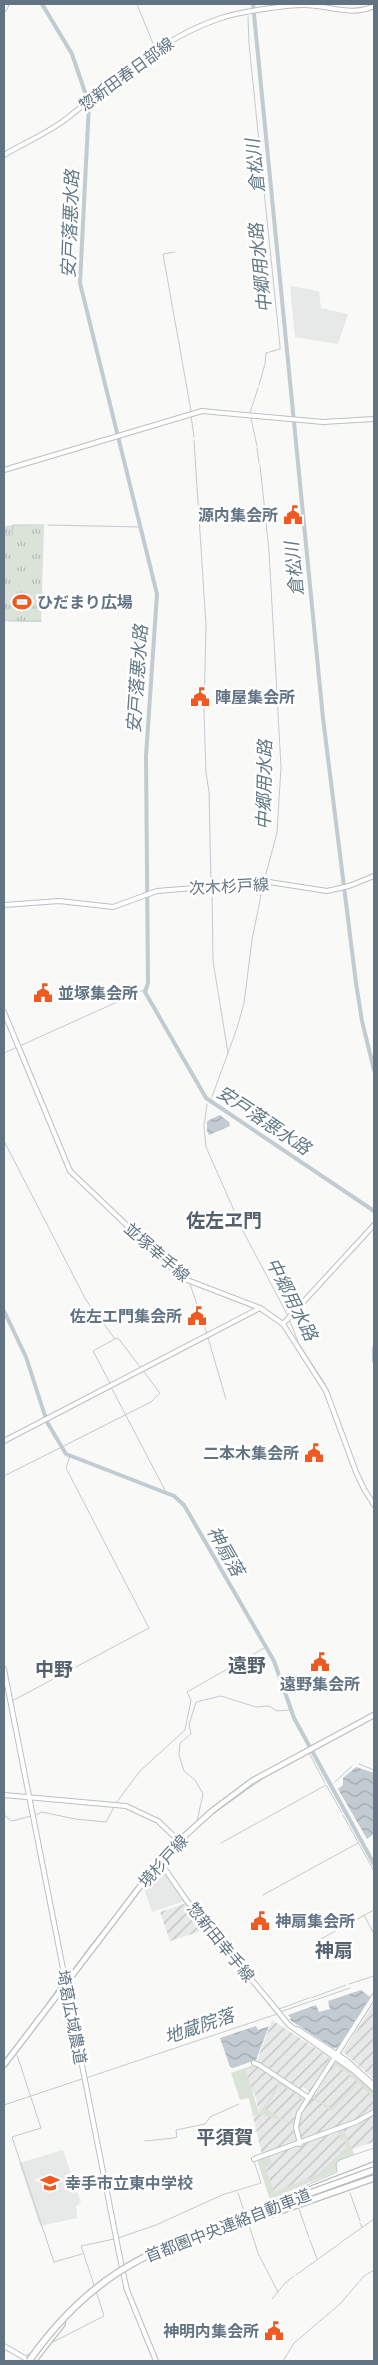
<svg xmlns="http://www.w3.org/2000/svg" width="378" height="2365" viewBox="0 0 378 2365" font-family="'Archivo Narrow','Noto Sans JP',sans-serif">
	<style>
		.built { fill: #e7e8e8 }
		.industrial { fill: url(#industrial-furrows) }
		.green { fill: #dbe2d8 }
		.park { fill: url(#park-tufts) }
		.water { fill: url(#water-waves) }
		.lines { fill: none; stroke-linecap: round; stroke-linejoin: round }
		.stream { stroke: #c2cbd1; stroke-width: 1 }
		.river { stroke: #c2cbd1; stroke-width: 4 }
		.secondary-casing { stroke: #bbc0c5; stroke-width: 6 }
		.primary-casing { stroke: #babec2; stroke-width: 7 }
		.highway-casing { stroke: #b9bdc0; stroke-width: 8 }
		.secondary { stroke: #fff; stroke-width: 4 }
		.primary { stroke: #fff; stroke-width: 4.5 }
		.highway { stroke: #fff; stroke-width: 5.5 }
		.highway-bridge-casing { stroke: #b9bdc0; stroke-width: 8; stroke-linecap: butt }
		.highway-bridge { stroke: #fff; stroke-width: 5.5 }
		.labels { text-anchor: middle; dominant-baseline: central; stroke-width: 5; stroke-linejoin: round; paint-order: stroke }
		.street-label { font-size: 16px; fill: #627484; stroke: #fff }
		.poi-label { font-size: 16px; font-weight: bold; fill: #627484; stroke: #fff; text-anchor: start }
		.water-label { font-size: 18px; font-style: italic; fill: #637a85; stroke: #fff }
		.quarter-label { font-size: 19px; font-weight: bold; fill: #55626e; stroke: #fff }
	</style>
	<defs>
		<pattern id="industrial-furrows" width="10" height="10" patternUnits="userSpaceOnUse" patternTransform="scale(1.25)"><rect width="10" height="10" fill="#e7e8e8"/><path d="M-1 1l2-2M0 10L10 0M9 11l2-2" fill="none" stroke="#bfc1c2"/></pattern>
		<pattern id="park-tufts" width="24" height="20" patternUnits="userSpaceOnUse" patternTransform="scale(1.25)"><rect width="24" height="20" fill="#dbe2d8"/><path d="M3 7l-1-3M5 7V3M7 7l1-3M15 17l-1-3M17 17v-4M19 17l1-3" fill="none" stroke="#b5bcb5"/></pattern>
		<pattern id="water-waves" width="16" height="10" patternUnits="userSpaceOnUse" patternTransform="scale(1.25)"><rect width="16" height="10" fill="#c2cbd1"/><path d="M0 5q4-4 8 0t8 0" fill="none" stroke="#a1a9af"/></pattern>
	</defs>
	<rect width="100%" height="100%" fill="#f9f9f7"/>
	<g class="built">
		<path d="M290 286 319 291 321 308 348 314 338 344 295 337Z"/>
		<path d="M157 1869 163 1870 185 1901 152 1912 143 1886Z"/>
		<path d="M63 2150 81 2203 76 2206 77 2218 40 2226 19 2163Z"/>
	</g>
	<g class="industrial">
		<path d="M186 1903 207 1929 170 1941 160 1912Z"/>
		<path d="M374 2003V2079L343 2052Z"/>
		<path d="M272 2020 329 2057 330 2061 310 2092 303 2087 301 2090 257 2061Z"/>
		<path d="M338 2062 374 2093V2109L357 2119 304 2140 300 2139 298 2127 301 2115 334 2063Z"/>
		<path d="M258 2066 304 2097V2101L294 2121 297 2140 295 2143 262 2155 253 2116 259 2114 255 2094 251 2091 246 2070Z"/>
		<path d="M374 2114V2142L352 2149 354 2154 337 2162V2171L270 2199 257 2160 359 2122Z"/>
	</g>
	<g class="green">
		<path d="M338 2062 356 2075 374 2093V2099L359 2083 331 2111 312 2097 316 2090 314 2097 331 2108 358 2082 337 2066 330 2069 334 2063Z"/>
		<path d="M256 2064 258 2066 246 2070 259 2114 280 2081 304 2097V2101L297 2111 303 2101 298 2097 299 2095 280 2085 265 2109 269 2110 282 2120 293 2122 295 2118 294 2124 259 2114 253 2116 249 2098 240 2100 231 2073Z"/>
		<path d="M343 2129 354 2154 337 2162V2171L270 2199 257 2160 269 2157 272 2164 265 2167 274 2192 308 2179 321 2172 347 2147 344 2138 340 2140 338 2131Z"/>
	</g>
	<path class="park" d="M13 525 44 526 41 622 4 621V526Z"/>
	<g class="water">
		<path d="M220 1115 229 1122 230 1126 209 1135 207 1131V1121Z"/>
		<path d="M356 1767 374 1773V1834L367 1839 338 1789 343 1785V1778Z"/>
		<path d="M361 1990 370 1997 337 2048H333L290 2020 291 2018 288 2015 316 2005 319 2012 330 2009 328 2001Z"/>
		<path d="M256 2026 258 2030 269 2026 256 2060 233 2068 230 2067 220 2038Z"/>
	</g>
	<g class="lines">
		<g class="stream">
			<path d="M137 4 154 46"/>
			<path d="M248 17 249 44 280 346V349L266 353 265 364 259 385"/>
			<path d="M175 252 163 254 191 411"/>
			<path d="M250 413 258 388"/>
			<path d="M191 416 194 437"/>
			<path d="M251 418 257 446"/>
			<path d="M194 440 206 625 204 713 206 773 209 791 211 884"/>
			<path d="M257 448 259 463"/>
			<path d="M260 465 269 551 281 767 277 833 264 881"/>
			<path d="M48 525 141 527"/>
			<path d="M4 535H12L13 525H44"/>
			<path d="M4 621H6"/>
			<path d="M9 621H41"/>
			<path d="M212 888 213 961 228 1053"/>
			<path d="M4 1053 146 989"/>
			<path d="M371 1057 374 1056"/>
			<path d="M212 1097 237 1028 244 1003 252 940 263 885"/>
			<path d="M44 1104 57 1135"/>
			<path d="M207 1104 204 1126 206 1147 244 1233 288 1316"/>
			<path d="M4 1141 86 1300 115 1339 118 1338 160 1393 151 1402 4 1476"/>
			<path d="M70 1166 77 1175"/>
			<path d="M179 1273 186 1278"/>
			<path d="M190 1284 207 1334"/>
			<path d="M289 1319 299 1344 325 1384 329 1393"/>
			<path d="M208 1338 226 1399"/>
			<path d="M110 1383 93 1351 115 1339"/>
			<path d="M111 1387 167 1494"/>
			<path d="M343 1431 359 1475"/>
			<path d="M366 1489 374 1501"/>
			<path d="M12 1701 149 1628 66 1468 70 1456"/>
			<path d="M309 1753 325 1783"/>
			<path d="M359 1764 374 1770"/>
			<path d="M335 1782 352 1766"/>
			<path d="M331 1785 333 1784"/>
			<path d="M116 1803 140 1771 185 1730 191 1700 187 1692 266 1647"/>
			<path d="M4 1807 5 1815"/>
			<path d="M35 1815 42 1812 75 1819 106 1822 114 1807"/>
			<path d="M343 1815 374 1871"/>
			<path d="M5 1816 12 1821 31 1816"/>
			<path d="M207 1818 265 1777"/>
			<path d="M179 1837 197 1821 203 1794 195 1780 184 1771 179 1755 180 1743 191 1734 189 1725 196 1702 221 1696 256 1707 269 1706 277 1711 290 1710"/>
			<path d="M221 1843 326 1785 342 1813"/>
			<path d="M161 1858 176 1840"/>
			<path d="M158 1869H162"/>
			<path d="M182 1890 207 1922"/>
			<path d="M263 1895 358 1843"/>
			<path d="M364 1915 374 1934"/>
			<path d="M208 1923 218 1936"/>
			<path d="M219 1937 225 1944"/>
			<path d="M319 1940 374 1910"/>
			<path d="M84 1954 121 1908"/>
			<path d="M69 1975 83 1956"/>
			<path d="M349 1984 374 1976"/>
			<path d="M311 1998 346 1985"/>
			<path d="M274 2004 279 2009 309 1998"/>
			<path d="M280 2012 350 1988"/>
			<path d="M40 2014 62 1982"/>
			<path d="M17 2055 41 2128 12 2137 54 2262 82 2254"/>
			<path d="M4 2060 38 2016"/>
			<path d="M86 2078 277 2014"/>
			<path d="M4 2105 82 2079"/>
			<path d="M145 2141 174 2138 177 2137 176 2130 205 2124 210 2117 239 2104"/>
			<path d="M238 2193 245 2214"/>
			<path d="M350 2193 360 2221"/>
			<path d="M271 2201 337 2172 336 2164 339 2160 374 2148"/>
			<path d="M299 2209 309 2238"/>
			<path d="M360 2223 362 2227"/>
			<path d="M249 2225 259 2256"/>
			<path d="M118 2238 156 2225 222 2195 261 2183 254 2161"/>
			<path d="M310 2240 317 2259"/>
			<path d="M340 2243 374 2219"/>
			<path d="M260 2257 278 2292"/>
			<path d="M296 2275 339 2244"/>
			<path d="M95 2288 81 2246 114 2239"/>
			<path d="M272 2299 285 2283 294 2276"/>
			<path d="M51 2343 104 2316 96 2291"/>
			<path d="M4 2349 27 2361"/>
			<path d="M21 2358 31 2353"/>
			<path d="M283 2361 294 2343 340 2304 364 2276 374 2270"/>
		</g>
		<g class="river">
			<path d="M42 4 72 54 89 104 80 283 157 594 146 756 148 983 145 992 206 1098 374 1211"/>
			<path d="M253 4 323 718 356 983 362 1021 374 1070"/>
			<path d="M4 1311 26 1357 47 1422 66 1454 174 1496 184 1505 274 1661 294 1718 374 1864"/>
			<path d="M374 1348V1361"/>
		</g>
		<g class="secondary-casing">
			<g id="secondary">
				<path d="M4 9 7 4"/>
				<path d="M4 155C24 143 48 133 66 119 116 80 161 38 221 18 238 12 286 5 304 5 328 5 351 17 374 6"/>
				<path d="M4 470 202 411 323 422 374 419"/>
				<path d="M4 905 59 901 113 907 157 891 269 882 327 891 349 886 374 876"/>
				<path d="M4 1012 70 1171 182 1278 260 1308 283 1324 326 1391 356 1472 364 1489 374 1505"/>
				<path d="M283 1324 374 1225"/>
				<path d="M4 1441 260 1308"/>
				<path d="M4 1669 122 2268 127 2290 156 2361"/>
				<path d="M4 1795 126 1806 158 1821 179 1841"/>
				<path d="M160 1862 187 1901 289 2025 353 2070 374 2089"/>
				<path d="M297 2029 346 2060 374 2085"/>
				<path d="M254 2063 259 2065 309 2098"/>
				<path d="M300 2144 296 2127 299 2113 374 1996"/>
				<path d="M254 2159 356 2122 374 2112"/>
				<path d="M4 2346 30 2361"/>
			</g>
		</g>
		<g class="primary-casing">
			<path id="primary" d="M4 2065 151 1872 179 1841 212 1811 252 1781 374 1715"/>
		</g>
		<g class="highway-casing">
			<g id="highway">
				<path d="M276 2203 374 2165"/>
				<path d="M233 2225 254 2220 374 2178"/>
				<path d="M33 2361 62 2324"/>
			</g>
		</g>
		<use href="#secondary" class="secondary"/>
		<use href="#primary" class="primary"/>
		<use href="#highway" class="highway"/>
		<g class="highway-bridge-casing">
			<path id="highway-bridge" d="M29 2361C53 2327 82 2296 117 2273 152 2250 192 2236 231 2222 279 2204 327 2187 374 2170"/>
		</g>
		<use href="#highway-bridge" class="highway-bridge"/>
	</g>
	<defs>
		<g id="civic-bare" transform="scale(1.5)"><path d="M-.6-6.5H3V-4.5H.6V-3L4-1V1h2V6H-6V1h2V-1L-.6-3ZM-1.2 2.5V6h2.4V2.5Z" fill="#ee5a22" stroke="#fff" stroke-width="2.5" paint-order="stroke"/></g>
		<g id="stadium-bare" transform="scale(1.5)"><path d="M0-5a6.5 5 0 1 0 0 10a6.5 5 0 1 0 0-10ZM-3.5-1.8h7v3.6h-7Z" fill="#ee5a22" stroke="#fff" stroke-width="2.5" paint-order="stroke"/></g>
		<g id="school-bare" transform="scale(1.5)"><path d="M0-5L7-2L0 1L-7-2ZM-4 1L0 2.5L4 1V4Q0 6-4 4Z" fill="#ee5a22" stroke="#fff" stroke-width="2.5" paint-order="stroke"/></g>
	</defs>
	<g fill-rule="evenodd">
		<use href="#civic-bare" x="293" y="515"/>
		<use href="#stadium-bare" x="22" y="602"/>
		<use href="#civic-bare" x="200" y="697"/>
		<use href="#civic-bare" x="43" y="993"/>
		<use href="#civic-bare" x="197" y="1316"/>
		<use href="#civic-bare" x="314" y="1453"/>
		<use href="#civic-bare" x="320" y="1662"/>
		<use href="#civic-bare" x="260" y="1921"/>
		<use href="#school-bare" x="50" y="2183"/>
		<use href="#civic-bare" x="274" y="2331"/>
	</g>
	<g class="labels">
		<g class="street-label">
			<text transform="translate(126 74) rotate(-36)">惣新田春日部線</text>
			<text transform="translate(229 886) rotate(-3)">次木杉戸線</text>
			<text transform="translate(157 1252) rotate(41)">並塚幸手線</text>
			<text transform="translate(163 1861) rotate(-48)">境杉戸線</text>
			<text transform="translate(221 1942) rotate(51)">惣新田幸手線</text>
			<text transform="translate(72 2017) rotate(79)">埼葛広域農道</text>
			<text transform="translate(228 2225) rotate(-21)">首都圏中央連絡自動車道</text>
		</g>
		<g class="poi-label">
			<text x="278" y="515" text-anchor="end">源内集会所</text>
			<text x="37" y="602">ひだまり広場</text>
			<text x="215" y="697">陣屋集会所</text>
			<text x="58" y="993">並塚集会所</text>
			<text x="182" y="1316" text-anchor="end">佐左エ門集会所</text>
			<text x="299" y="1453" text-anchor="end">二本木集会所</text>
			<text x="320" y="1684" text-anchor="middle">遠野集会所</text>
			<text x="275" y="1921">神扇集会所</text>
			<text x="65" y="2183">幸手市立東中学校</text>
			<text x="259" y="2331" text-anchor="end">神明内集会所</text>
		</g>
		<g class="water-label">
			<text transform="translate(255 166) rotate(-96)">倉松川</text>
			<text transform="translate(70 224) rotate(-88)">安戸落悪水路</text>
			<text transform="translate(260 268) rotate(-96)">中郷用水路</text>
			<text transform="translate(294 569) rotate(-96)">倉松川</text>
			<text transform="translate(137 679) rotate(-86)">安戸落悪水路</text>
			<text transform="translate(264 785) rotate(-89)">中郷用水路</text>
			<text transform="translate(264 1120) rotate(34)">安戸落悪水路</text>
			<text transform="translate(292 1299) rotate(63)">中郷用水路</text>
			<text transform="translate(226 1551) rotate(60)">神扇落</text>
			<text transform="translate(199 2026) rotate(-19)">地蔵院落</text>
		</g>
		<g class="quarter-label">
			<text x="224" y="1220">佐左ヱ門</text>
			<text x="247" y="1665">遠野</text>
			<text x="54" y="1669">中野</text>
			<text x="334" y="1950">神扇</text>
			<text x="225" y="2137">平須賀</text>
		</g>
	</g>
	<rect width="378" height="2365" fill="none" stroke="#627484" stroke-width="10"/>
</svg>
